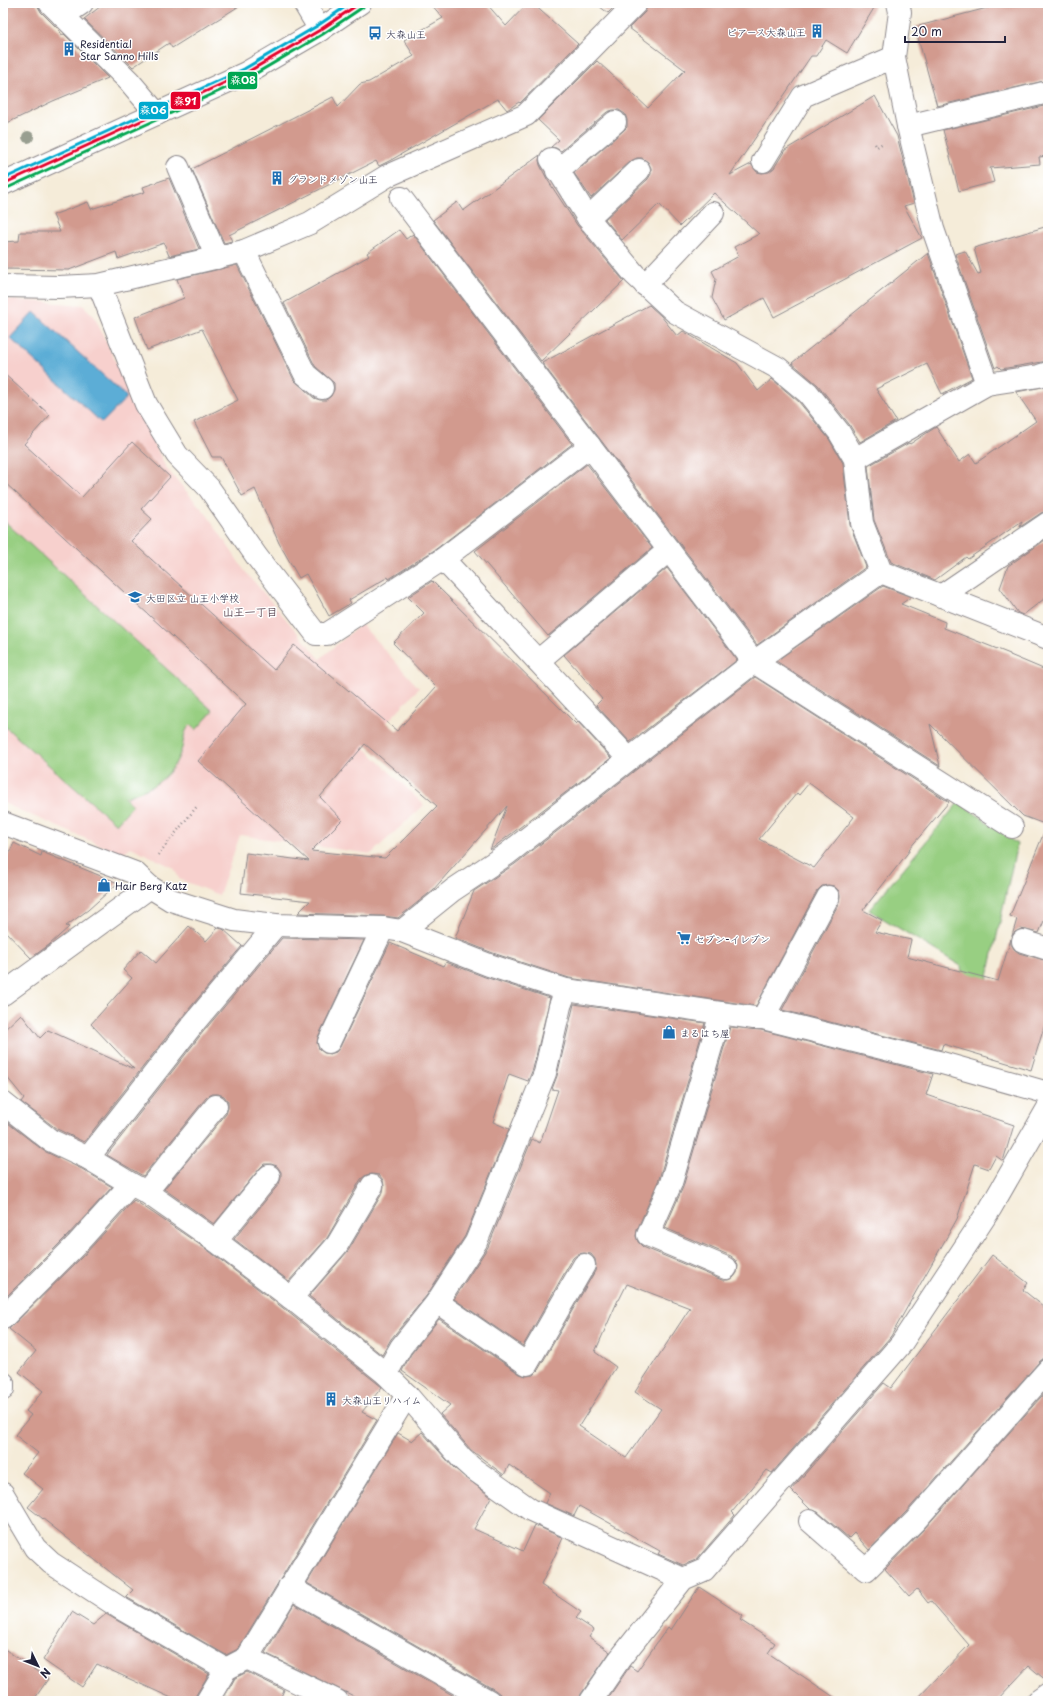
<svg xmlns="http://www.w3.org/2000/svg" width="1051" height="1704" viewBox="0 0 1051 1704" font-family="'Playpen Sans','Klee One',sans-serif">
	<style>
		.built { fill: #f7d0cd }
		.green { fill: #98cf82; stroke: #5d785e }
		.water { fill: #5badd6; stroke: #3e6888 }
		.building { fill: #d29a8e; fill-rule: evenodd }
		.lines { fill: none; stroke-linecap: round; stroke-linejoin: round }
		.minor-casing { stroke: #8c878a; stroke-width: 24 }
		.path { stroke: #8c878a; stroke-width: 2.5; stroke-dasharray: 1 3; stroke-linecap: butt }
		.minor { stroke: #fff; stroke-width: 22 }
		.bus-1-casing { stroke: #fff; stroke-width: 6 }
		.bus-2-casing { stroke: #fff; stroke-width: 6 }
		.bus-3-casing { stroke: #fff; stroke-width: 6 }
		.bus-1 { stroke: #e4002b; stroke-width: 3 }
		.bus-2 { stroke: #00a651; stroke-width: 3 }
		.bus-3 { stroke: #00a9ce; stroke-width: 3 }
		.tree { fill: #989e90 }
		.labels { text-anchor: middle; dominant-baseline: central; stroke-width: 3; stroke-linejoin: round; paint-order: stroke }
		.poi-label { font-size: 10px; fill: #22223b; stroke: #fff; text-anchor: start }
		.neighbourhood-label { font-size: 11px; font-weight: bold; fill: #604c58; stroke: #fff }
		.line-badge { stroke: #fff; stroke-width: 1.5 }
		.badge-label { font-size: 11px; text-anchor: middle; font-weight: bold; fill: #fff }
	</style>
	<rect width="100%" height="100%" fill="#fff"/>
	<filter id="ink" filterUnits="userSpaceOnUse"><feTurbulence type="fractalNoise" baseFrequency=".025" numOctaves="2"/><feDisplacementMap in="SourceGraphic" scale="8" xChannelSelector="R" yChannelSelector="G"/><feConvolveMatrix kernelMatrix="1 2 1 2 8 2 1 2 1" color-interpolation-filters="sRGB"/></filter>
	<filter id="wash" filterUnits="userSpaceOnUse"><feTurbulence type="fractalNoise" baseFrequency=".012" numOctaves="4" result="noise"/><feDisplacementMap in="SourceGraphic" scale="16" xChannelSelector="R" yChannelSelector="G"/><feGaussianBlur stdDeviation="0.9" result="paint"/><feColorMatrix in="noise" values="0 0 0 0 0 0 0 0 0 0 0 0 0 0 0 0 0 1.4 0 .05"/><feComposite in="paint" operator="in"/></filter>
	<g filter="url(#wash)">
		<rect width="100%" height="100%" fill="#f5ecd9"/>
		<path class="built" d="M3 299 83 305 94 316 166 468 208 516 244 570 320 659 361 624 419 688 364 747 424 805 371 854 240 835 219 895 179 879 174 868 131 847 121 854 3 803Z"/>
		<g class="green">
			<path d="M3 520 213 711 196 730 190 725C184 731 184 739 182 748 175 770 161 785 138 792 134 794 128 797 124 797L133 805 116 824 3 725Z"/>
			<path d="M959 802 1017 844 987 981 962 974 961 966 869 910Z"/>
		</g>
		<path class="water" d="M34 312 127 397 102 423 10 338Z"/>
		<g id="blocks">
			<g class="building">
				<path d="M3 3H36L41 12 59 30 62 35 64 34 108 78 53 101 3 125Z"/>
				<path d="M105 3H244L172 48 169 43 133 67 84 19Z"/>
				<path d="M430 3H486L506 26 528 3H532L578 44 520 103 519 102 507 110 498 99 391 160 379 166 376 161 229 235 232 241 224 243 192 169 333 97 338 107 360 84 369 82 414 56 404 40 443 18Z"/>
				<path d="M595 3H618L608 13Z"/>
				<path d="M648 3H877L847 53 826 40 816 56H811L730 175 751 164 757 172 762 173 769 172 774 168 785 150 875 96 897 136 914 203 904 206 922 238 774 317 764 298 724 320 712 298 716 279 712 271 739 256 734 247 759 234 714 193 680 226 659 204 622 240 605 219 648 179 651 174V168L648 162 642 158H637L631 161 591 198 574 173 623 131 627 127V120L625 114 619 110H613L607 112 561 151 556 148 551 147 559 140 538 120 597 61 648 108 685 70 629 28 645 12Z"/>
				<path d="M1006 3H1048V80L937 106 915 27Z"/>
				<path d="M1048 105V156L1039 157 1040 164 990 168 994 182 959 191 943 130Z"/>
				<path d="M540 155 539 160 540 165 547 179 577 225 624 281 541 361 433 220 457 202 463 211Z"/>
				<path d="M169 178 199 249 169 256 164 243 118 259 116 252 69 270 3 269V242L19 241 20 232H60L53 215 88 202 91 209 145 192 143 187Z"/>
				<path d="M1048 226V361L1001 369 998 366 995 368 955 254 965 251 978 274 981 273 974 248Z"/>
				<path d="M399 230 406 239 413 234 572 444 436 549 389 579 388 577 349 600 351 603 329 616 306 574 299 578 279 543 255 489 242 496 221 457H212L194 422 238 400 202 329 147 350 135 317 184 298 177 279 237 265 294 380 314 398 320 400H326L331 396 334 390V383L315 366 284 303 369 256 367 253Z"/>
				<path d="M928 253 972 378 942 394 927 364 876 389 896 421 860 442 849 424 818 385 792 363Z"/>
				<path d="M649 305 661 316 677 336 683 331 737 363 758 391 772 379 799 402 829 439 843 463 850 525 866 567 757 645 542 363Z"/>
				<path d="M3 373 50 415 24 444 82 497 132 442 170 477 141 509 152 519 131 541 274 670 294 645 397 731 436 687 393 643 424 613 408 597 432 581 576 724 578 722 611 758 490 850 507 806 433 890 398 918 383 916 298 913 310 901 241 893 246 853 309 861 198 761 246 704 3 481ZM365 744 437 806 385 858 311 851 342 820 320 797Z"/>
				<path d="M1048 386V511L1041 513 1020 527 1022 521 968 559 966 557 935 580 891 562 874 520 868 466 909 443 910 444 936 427 959 462 970 454 976 463 1036 421 1016 392Z"/>
				<path d="M587 464 652 548 548 636 475 551Z"/>
				<path d="M1048 538V596L1023 615 1018 613 1000 588 1008 566Z"/>
				<path d="M667 568 737 660 630 742 596 705 602 699 564 655Z"/>
				<path d="M883 586 911 597 901 604 945 622 944 628 1010 654V655L1048 671V911L1039 933 1021 929 1015 932 1012 936 1017 919 1010 916 1047 825 1023 816 930 724 940 766 776 661Z"/>
				<path d="M755 677 949 802 909 849 910 850 863 910 882 920 875 932 911 940 907 957 998 981 1011 939V944L1014 949 1019 953 1048 961V1014L1031 1070 943 1044 941 1050 782 1010 839 903 840 896 839 891 834 886 828 885 822 886 817 891 756 1006 569 978 493 953 455 938 474 891 515 864ZM809 783 854 817 814 868 759 839 797 793 799 795Z"/>
				<path d="M14 843 41 856 42 852 118 883 88 910 66 926 69 927 49 945 31 958 3 929V865Z"/>
				<path d="M189 926 206 941 218 928 223 929 242 946 183 1016 84 1142 57 1129 21 1102 24 1098 6 1076 3 1062V1031L21 1014 40 1038 48 1030 134 1069 91 1024 132 978 123 970 141 950 156 963Z"/>
				<path d="M282 938 364 940 318 1037 317 1043 319 1049 324 1053 330 1054 336 1052 340 1047 390 943 444 966 446 962 485 977 550 998 533 1069 528 1081 509 1074 493 1122 509 1129 465 1236 427 1295 391 1339 382 1355 309 1296 348 1251 383 1192 384 1186 383 1180 379 1175 372 1174 366 1175 361 1179 327 1238 289 1281 234 1239 279 1184 281 1178V1172L277 1166 271 1164H264L260 1168 214 1224 164 1189 226 1114 228 1108V1102L224 1096 218 1094H212L206 1098 143 1176 107 1155 203 1032Z"/>
				<path d="M574 1004 705 1023 659 1179 637 1230 636 1236 638 1242 643 1247 722 1280H728L733 1278 737 1273 738 1266 736 1260 731 1256 665 1228 683 1187 730 1027 761 1030 933 1074 926 1095 1014 1125 1003 1161 996 1156 989 1169 975 1164 957 1219 891 1336 772 1473 767 1470 732 1512 735 1515 696 1560 683 1565 658 1554 660 1551 579 1506 574 1516 545 1503 550 1493 509 1465 504 1475 471 1450 440 1414 450 1405 402 1371 411 1354 439 1319 520 1374 526 1376 533 1375 538 1370 595 1271 596 1265 595 1259 591 1254 584 1253 578 1254 573 1258 523 1346 454 1299 488 1247 532 1139 540 1143 558 1090 552 1089 557 1076ZM627 1284 690 1308 635 1392 661 1409 626 1458 579 1426 616 1367 595 1352 618 1300H619Z"/>
				<path d="M3 1120H4L44 1151 82 1169 112 1187 67 1236 3 1300Z"/>
				<path d="M134 1200 209 1251 283 1308 382 1387 362 1412 377 1420 238 1649 226 1655 126 1597 133 1590 28 1507 43 1489 22 1473 38 1453 15 1435 31 1415 26 1411 43 1391 19 1372 36 1351 9 1329 85 1254Z"/>
				<path d="M992 1255 1028 1283 1023 1290 1048 1310V1358H1044L1039 1362 906 1512 869 1550 854 1533 849 1538 818 1512 810 1509 791 1490 884 1383 891 1388Z"/>
				<path d="M1048 1389V1682L1029 1666 996 1701H915L969 1645 931 1601 928 1603 917 1589 909 1596 885 1569 924 1529Z"/>
				<path d="M422 1432 454 1468 491 1497 474 1529 523 1551 535 1525 563 1538 541 1585 581 1612 576 1618 594 1630 589 1637 610 1652 581 1694 579 1701H502L500 1694 495 1690 307 1583 398 1433 412 1441Z"/>
				<path d="M699 1587 743 1616 740 1620 775 1643 768 1653 840 1701H606L630 1666 637 1671 668 1627 671 1630Z"/>
				<path d="M294 1604 454 1696 452 1701H364L265 1653Z"/>
				<path d="M72 1612 93 1625 106 1614 209 1674 196 1695 194 1701H178L97 1664 82 1687 43 1660Z"/>
				<path d="M3 1648 48 1679 33 1701H3Z"/>
				<path d="M247 1672 284 1690 279 1701H236L225 1696 235 1678Z"/>
			</g>
		</g>
	</g>
	<g filter="url(#ink)">
		<use href="#blocks" fill-opacity="0" stroke="#8c878a" stroke-width="1"/>
		<g class="lines">
			<g class="minor-casing">
				<g id="minor">
					<path d="M50 3 129 81 157 114"/>
					<path d="M304 3 320 30"/>
					<path d="M898 3 900 12 894 57 908 126 933 229 987 384"/>
					<path d="M63 16 82 3"/>
					<path d="M908 126 1048 92"/>
					<path d="M551 159 588 218 635 275 675 312 778 368 808 393 839 432 855 459 862 523 881 572 1048 638"/>
					<path d="M763 161 803 96 894 57"/>
					<path d="M178 167 217 258"/>
					<path d="M557 171 615 122"/>
					<path d="M3 184 246 73 320 30 360 3"/>
					<path d="M401 198 754 662 1012 827"/>
					<path d="M588 218 639 170"/>
					<path d="M244 251 305 374 322 388"/>
					<path d="M99 285 146 404 177 455 209 488 257 557 316 634H327L443 559 590 446"/>
					<path d="M645 285 713 213"/>
					<path d="M3 286 59 287 99 285 244 251 310 223 387 176 526 115 636 3"/>
					<path d="M855 459 987 384 1039 376 1048 373"/>
					<path d="M443 559 629 759"/>
					<path d="M941 596 1048 523"/>
					<path d="M538 661 669 550"/>
					<path d="M3 823 135 873 150 887 171 900 234 920 276 925 383 928 402 931 489 965 566 990 754 1018H763L942 1063 1048 1093"/>
					<path d="M402 931 453 890 507 854 754 662 881 572"/>
					<path d="M1023 941 1048 949"/>
					<path d="M3 994 150 887"/>
					<path d="M721 1013 671 1183 648 1235 726 1268"/>
					<path d="M763 1018 828 897"/>
					<path d="M329 1042 383 928"/>
					<path d="M3 1103 50 1140 88 1158 131 1184 146 1192 216 1241 291 1298 386 1374 407 1395 462 1459 472 1468 531 1510 683 1579"/>
					<path d="M88 1158 193 1024 276 925"/>
					<path d="M146 1192 216 1106"/>
					<path d="M216 1241 269 1176"/>
					<path d="M291 1298 337 1245 372 1186"/>
					<path d="M437 1302 527 1364 584 1265"/>
					<path d="M3 1318 76 1245 131 1184"/>
					<path d="M386 1374 401 1347 437 1302 476 1242 545 1073 560 1006 566 990"/>
					<path d="M3 1383V1389"/>
					<path d="M3 1494 35 1548 51 1563 120 1608 226 1669"/>
					<path d="M810 1521 866 1570 915 1521 1048 1370"/>
					<path d="M289 1587 489 1701"/>
					<path d="M247 1658 337 1701"/>
					<path d="M207 1701 226 1669 247 1658 407 1395"/>
					<path d="M591 1701 619 1660 683 1579 704 1570 901 1344 990 1209 1048 1108"/>
					<path d="M1038 1701 1048 1694"/>
				</g>
			</g>
			<g class="path">
				<path d="M875 144 877 147 883 143"/>
				<path d="M158 855 198 805"/>
			</g>
			<use href="#minor" class="minor"/>
			<g class="bus-1-casing">
				<path id="bus-1" d="M3 184 246 73 320 30 360 3"/>
			</g>
			<g class="bus-2-casing">
				<path id="bus-2" d="M5 189 248 78 323 34 363 7"/>
			</g>
			<g class="bus-3-casing">
				<path id="bus-3" d="M3 179 244 69 317 26 351 3"/>
			</g>
			<use href="#bus-1" class="bus-1"/>
			<use href="#bus-2" class="bus-2"/>
			<use href="#bus-3" class="bus-3"/>
		</g>
		<circle class="tree" cx="28" cy="137" r="6"/>
	</g>
	<defs>
		<g id="building-bare" transform="scale(1.08)"><path d="M-4-6H4V6H1V3H-1V6H-4ZM-2.5-4.3h1.7v1.8h-1.7ZM.8-4.3h1.7v1.8H.8ZM-2.5-1h1.7V.8h-1.7ZM.8-1h1.7V.8H.8Z" fill="#1f6fb2" stroke="#fff" stroke-width="2.5" paint-order="stroke"/></g>
		<g id="bus-bare" transform="scale(1.08)"><path d="M-5-6H5V4H4V6H2V4H-2V6H-4V4H-5ZM-3.5-4V0h7V-4ZM-3.5 1.2v1.5H-2V1.2ZM2 1.2v1.5H3.5V1.2Z" fill="#1f6fb2" stroke="#fff" stroke-width="2.5" paint-order="stroke"/></g>
		<g id="school-bare" transform="scale(1.08)"><path d="M0-5L7-2L0 1L-7-2ZM-4 1L0 2.5L4 1V4Q0 6-4 4Z" fill="#1f6fb2" stroke="#fff" stroke-width="2.5" paint-order="stroke"/></g>
		<g id="shop-bare" transform="scale(1.08)"><path d="M-5-2.5h2.3a2.7 3.5 0 0 1 5.4 0H5L5.5 6h-11ZM-1.5-2.5h3a1.5 2.3 0 0 0-3 0Z" fill="#1f6fb2" stroke="#fff" stroke-width="2.5" paint-order="stroke"/></g>
		<g id="supermarket-bare" transform="scale(1.08)"><path d="M-6-5.5h2.5l.6 2H6L4.5 2H-2.5L-4.4-4H-6ZM-1.5 3.2a1.3 1.3 0 1 0 .1 0ZM3 3.2a1.3 1.3 0 1 0 .1 0Z" fill="#1f6fb2" stroke="#fff" stroke-width="2.5" paint-order="stroke"/></g>
	</defs>
	<g fill-rule="evenodd">
		<use href="#building-bare" x="817" y="31"/>
		<use href="#bus-bare" x="375" y="33"/>
		<use href="#building-bare" x="69" y="49"/>
		<use href="#building-bare" x="277" y="178"/>
		<use href="#school-bare" x="135" y="597"/>
		<use href="#shop-bare" x="104" y="885"/>
		<use href="#supermarket-bare" x="684" y="938"/>
		<use href="#shop-bare" x="669" y="1032"/>
		<use href="#building-bare" x="331" y="1399"/>
	</g>
	<g class="labels">
		<g class="poi-label">
			<text x="806" y="31" text-anchor="end">ピアース大森山王</text>
			<text x="386" y="33">大森山王</text>
			<text x="80" y="43">Residential<tspan x="80" dy="12">Star Sanno Hills</tspan></text>
			<text x="288" y="178">グランドメゾン山王</text>
			<text x="146" y="597">大田区立 山王小学校</text>
			<text x="115" y="885">Hair Berg Katz</text>
			<text x="695" y="938">セブン-イレブン</text>
			<text x="680" y="1032">まるはち屋</text>
			<text x="342" y="1399">大森山王リハイム</text>
		</g>
		<g class="neighbourhood-label">
			<text x="250" y="611">山王一丁目</text>
		</g>
	</g>
	<g class="line-badge">
		<rect x="227" y="71" width="31" height="19" rx="4" fill="#00a651"/>
		<rect x="170" y="91" width="31" height="19" rx="4" fill="#e4002b"/>
		<rect x="138" y="101" width="31" height="19" rx="4" fill="#00a9ce"/>
	</g>
	<g class="badge-label">
		<text x="243" y="84">森08</text>
		<text x="185" y="105">森91</text>
		<text x="153" y="114">森06</text>
	</g>
	<rect width="1051" height="1704" fill="none" stroke="#fff" stroke-width="16"/>
	<g transform="translate(38 1666) rotate(133)" stroke="#ffffff" stroke-width="3" paint-order="stroke">
	<path d="M0-3L7 15L0 10L-7 15Z" fill="#22223b"/>
	<text y="-6" font-size="11" font-weight="bold" text-anchor="middle" fill="#22223b">N</text>
	</g>
	<path d="M905 36v6h100v-6" fill="none" stroke="#22223b" stroke-width="2"/>
	<text x="911" y="36" font-size="12" fill="#22223b" stroke="#ffffff" stroke-width="3" paint-order="stroke">20 m</text>
</svg>
